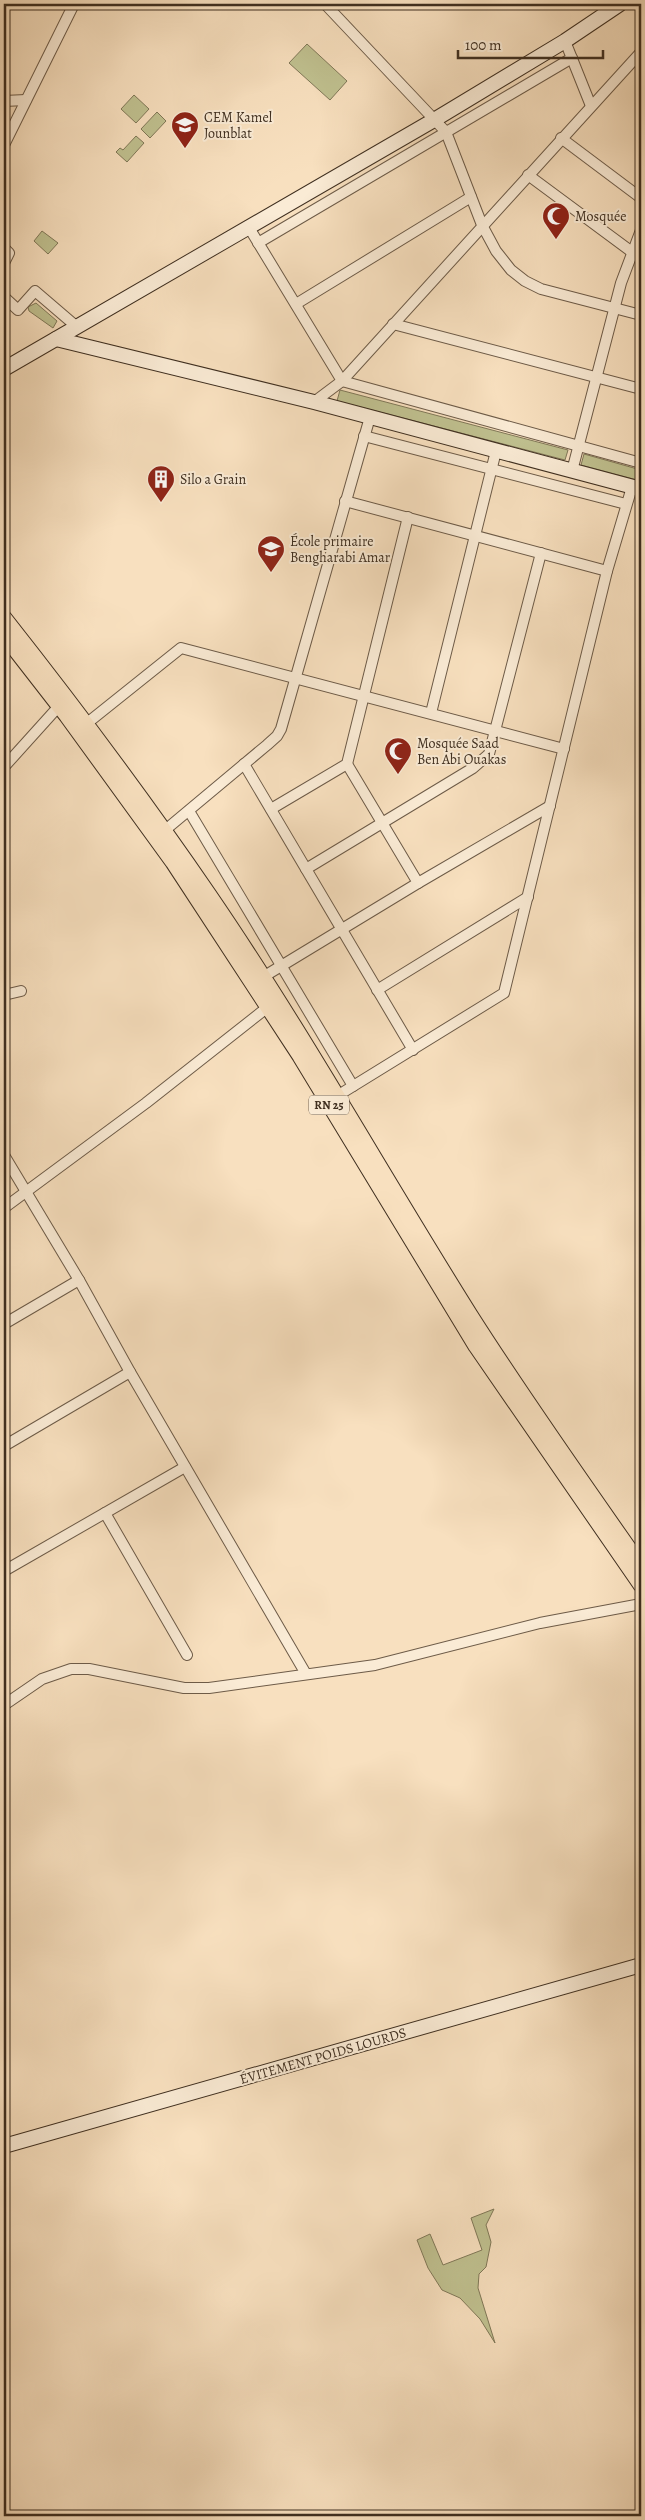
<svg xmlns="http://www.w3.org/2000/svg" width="645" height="2520" viewBox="0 0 645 2520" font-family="Alegreya,serif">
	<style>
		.green { fill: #c0c190; stroke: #807858 }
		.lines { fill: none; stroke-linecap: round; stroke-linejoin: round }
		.street-casing { stroke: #6d5b48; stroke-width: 12 }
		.secondary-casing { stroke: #3f2f20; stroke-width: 16 }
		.primary-casing { stroke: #3f2f20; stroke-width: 17 }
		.street { stroke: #faebd5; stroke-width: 10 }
		.secondary { stroke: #faebd5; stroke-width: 14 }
		.primary { stroke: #f8e0bf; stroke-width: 15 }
		.labels { text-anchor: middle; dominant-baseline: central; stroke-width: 4; stroke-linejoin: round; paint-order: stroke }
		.shield { fill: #faebd5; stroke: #776756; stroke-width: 1 }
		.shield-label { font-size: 12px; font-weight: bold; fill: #3f2f20 }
		.poi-label { font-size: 14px; fill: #3f2f20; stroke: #faebd5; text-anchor: start }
		.street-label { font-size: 14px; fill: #3f2f20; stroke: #faebd5 }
	</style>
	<rect width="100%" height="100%" fill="#f8e0bf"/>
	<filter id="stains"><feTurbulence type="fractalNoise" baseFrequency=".004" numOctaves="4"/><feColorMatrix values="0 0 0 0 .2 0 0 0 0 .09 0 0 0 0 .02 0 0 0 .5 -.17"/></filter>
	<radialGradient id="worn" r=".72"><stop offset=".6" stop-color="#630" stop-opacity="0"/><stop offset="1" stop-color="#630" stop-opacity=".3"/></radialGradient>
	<g class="green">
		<path d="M307 44 347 81 330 100 289 63Z"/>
		<path d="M134 95 149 109 136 123 121 109Z"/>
		<path d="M157 112 166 121 150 138 141 129Z"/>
		<path d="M136 136 144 143 127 162 116 152 120 148 123 150Z"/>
		<path d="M42 231 58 243 48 254 34 241Z"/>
		<path d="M36 303 57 321 53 328 29 311 28 307Z"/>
		<path d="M340 390 568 450 565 460 337 401Z"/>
		<path d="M584 454 641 470V481L581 465Z"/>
		<path d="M494 2209 486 2225 491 2242 486 2267 479 2274 478 2288 495 2343 480 2319 460 2298 442 2290 428 2268 417 2240 430 2234 443 2265 482 2250 471 2218Z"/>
	</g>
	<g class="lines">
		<g class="street-casing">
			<g id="street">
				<path d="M325 4 446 132 482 225 496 251 511 270 525 281 541 289 641 315"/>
				<path d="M565 41 591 106"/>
				<path d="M4 101 26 100"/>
				<path d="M561 138 641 198"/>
				<path d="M4 145 74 4"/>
				<path d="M528 175 632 252"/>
				<path d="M248 226 342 381 641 463"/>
				<path d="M258 243 572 58"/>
				<path d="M4 248 9 253 4 263"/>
				<path d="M4 297 18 310 35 291 77 327"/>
				<path d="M296 304 471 197"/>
				<path d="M393 324 641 389"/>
				<path d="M314 402 342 381 641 52"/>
				<path d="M364 436 626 504"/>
				<path d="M572 471 621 283 641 230"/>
				<path d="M345 501 607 571"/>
				<path d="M431 713 496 451"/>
				<path d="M86 724 181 648 564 749"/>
				<path d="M244 764 413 1050"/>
				<path d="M347 764 418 883"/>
				<path d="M4 767 59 706"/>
				<path d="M271 809 347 764 408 517"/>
				<path d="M189 811 353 1086"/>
				<path d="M164 831 267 745 277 736 281 729 370 417"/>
				<path d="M306 869 473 768 489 754 541 553"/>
				<path d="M263 977 418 883 550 806"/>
				<path d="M377 990 528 897"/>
				<path d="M4 995 21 991"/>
				<path d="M337 1096 504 993 607 571 632 487"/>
				<path d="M4 1155 79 1280 130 1372 306 1674"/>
				<path d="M4 1208 146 1103 273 1003"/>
				<path d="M4 1324 79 1280"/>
				<path d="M4 1446 130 1372"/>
				<path d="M105 1513 187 1655"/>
				<path d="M4 1571 185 1467"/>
				<path d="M4 1705 42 1679 71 1669H89L184 1688H209L375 1665 540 1623 641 1604"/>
			</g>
		</g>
		<g class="secondary-casing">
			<g id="secondary">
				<path d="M56 339 314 402 641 489"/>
				<path d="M4 369 434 120 565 41 620 4"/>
				<path d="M4 2146 641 1965"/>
			</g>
		</g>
		<g class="primary-casing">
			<g id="primary">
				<path d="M4 618C75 708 144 800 209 895 302 1031 382 1175 470 1315 524 1400 583 1483 641 1566"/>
				<path d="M4 635 67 716 173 862 300 1056 476 1346 641 1585"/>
			</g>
		</g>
		<use href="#street" class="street"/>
		<use href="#secondary" class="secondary"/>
		<use href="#primary" class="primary"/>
	</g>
	<defs>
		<g id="school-pin" transform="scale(1.4375)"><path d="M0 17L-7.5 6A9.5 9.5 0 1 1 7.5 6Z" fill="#8f2418" stroke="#faebd5"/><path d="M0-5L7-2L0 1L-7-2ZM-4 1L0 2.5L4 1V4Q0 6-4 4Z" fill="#fff"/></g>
		<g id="mosque-pin" transform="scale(1.4375)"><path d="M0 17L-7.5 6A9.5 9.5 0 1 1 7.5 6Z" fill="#8f2418" stroke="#faebd5"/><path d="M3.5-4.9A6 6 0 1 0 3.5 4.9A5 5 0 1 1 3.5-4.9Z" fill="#fff"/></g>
		<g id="building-pin" transform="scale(1.4375)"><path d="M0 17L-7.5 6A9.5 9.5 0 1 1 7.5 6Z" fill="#8f2418" stroke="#faebd5"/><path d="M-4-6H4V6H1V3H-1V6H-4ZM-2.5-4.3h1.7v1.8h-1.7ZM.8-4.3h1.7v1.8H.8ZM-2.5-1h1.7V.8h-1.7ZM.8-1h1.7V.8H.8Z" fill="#fff"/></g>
	</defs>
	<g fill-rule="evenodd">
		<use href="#school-pin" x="185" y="125"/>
		<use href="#mosque-pin" x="556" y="216"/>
		<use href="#building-pin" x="161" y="479"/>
		<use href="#school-pin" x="271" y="549"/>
		<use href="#mosque-pin" x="398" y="751"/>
	</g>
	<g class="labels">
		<rect class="shield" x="309" y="1095.5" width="40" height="19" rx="4"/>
		<g class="shield-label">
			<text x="329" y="1105">RN 25</text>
		</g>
		<g class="poi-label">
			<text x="204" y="117">CEM Kamel<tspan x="204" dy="16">Jounblat</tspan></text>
			<text x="575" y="216">Mosquée</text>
			<text x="180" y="479">Silo a Grain</text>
			<text x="290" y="541">École primaire<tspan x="290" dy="16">Bengharabi Amar</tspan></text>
			<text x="417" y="743">Mosquée Saad<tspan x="417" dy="16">Ben Abi Ouakas</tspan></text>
		</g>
		<g class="street-label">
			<text transform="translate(323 2056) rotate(-16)">ÉVITEMENT POIDS LOURDS</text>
		</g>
	</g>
	<rect width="645" height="2520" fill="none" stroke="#f8e0bf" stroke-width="20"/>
	<rect x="5" y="5" width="635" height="2510" fill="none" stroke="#3f2f20" stroke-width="2.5"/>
	<rect x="10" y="10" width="625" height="2500" fill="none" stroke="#3f2f20"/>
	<path d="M458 50v8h145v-8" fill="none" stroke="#3f2f20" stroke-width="2.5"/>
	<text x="465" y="50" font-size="15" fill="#3f2f20" stroke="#faebd5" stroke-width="4" paint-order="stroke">100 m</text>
	<rect width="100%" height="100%" filter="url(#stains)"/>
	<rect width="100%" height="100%" fill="url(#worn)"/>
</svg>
